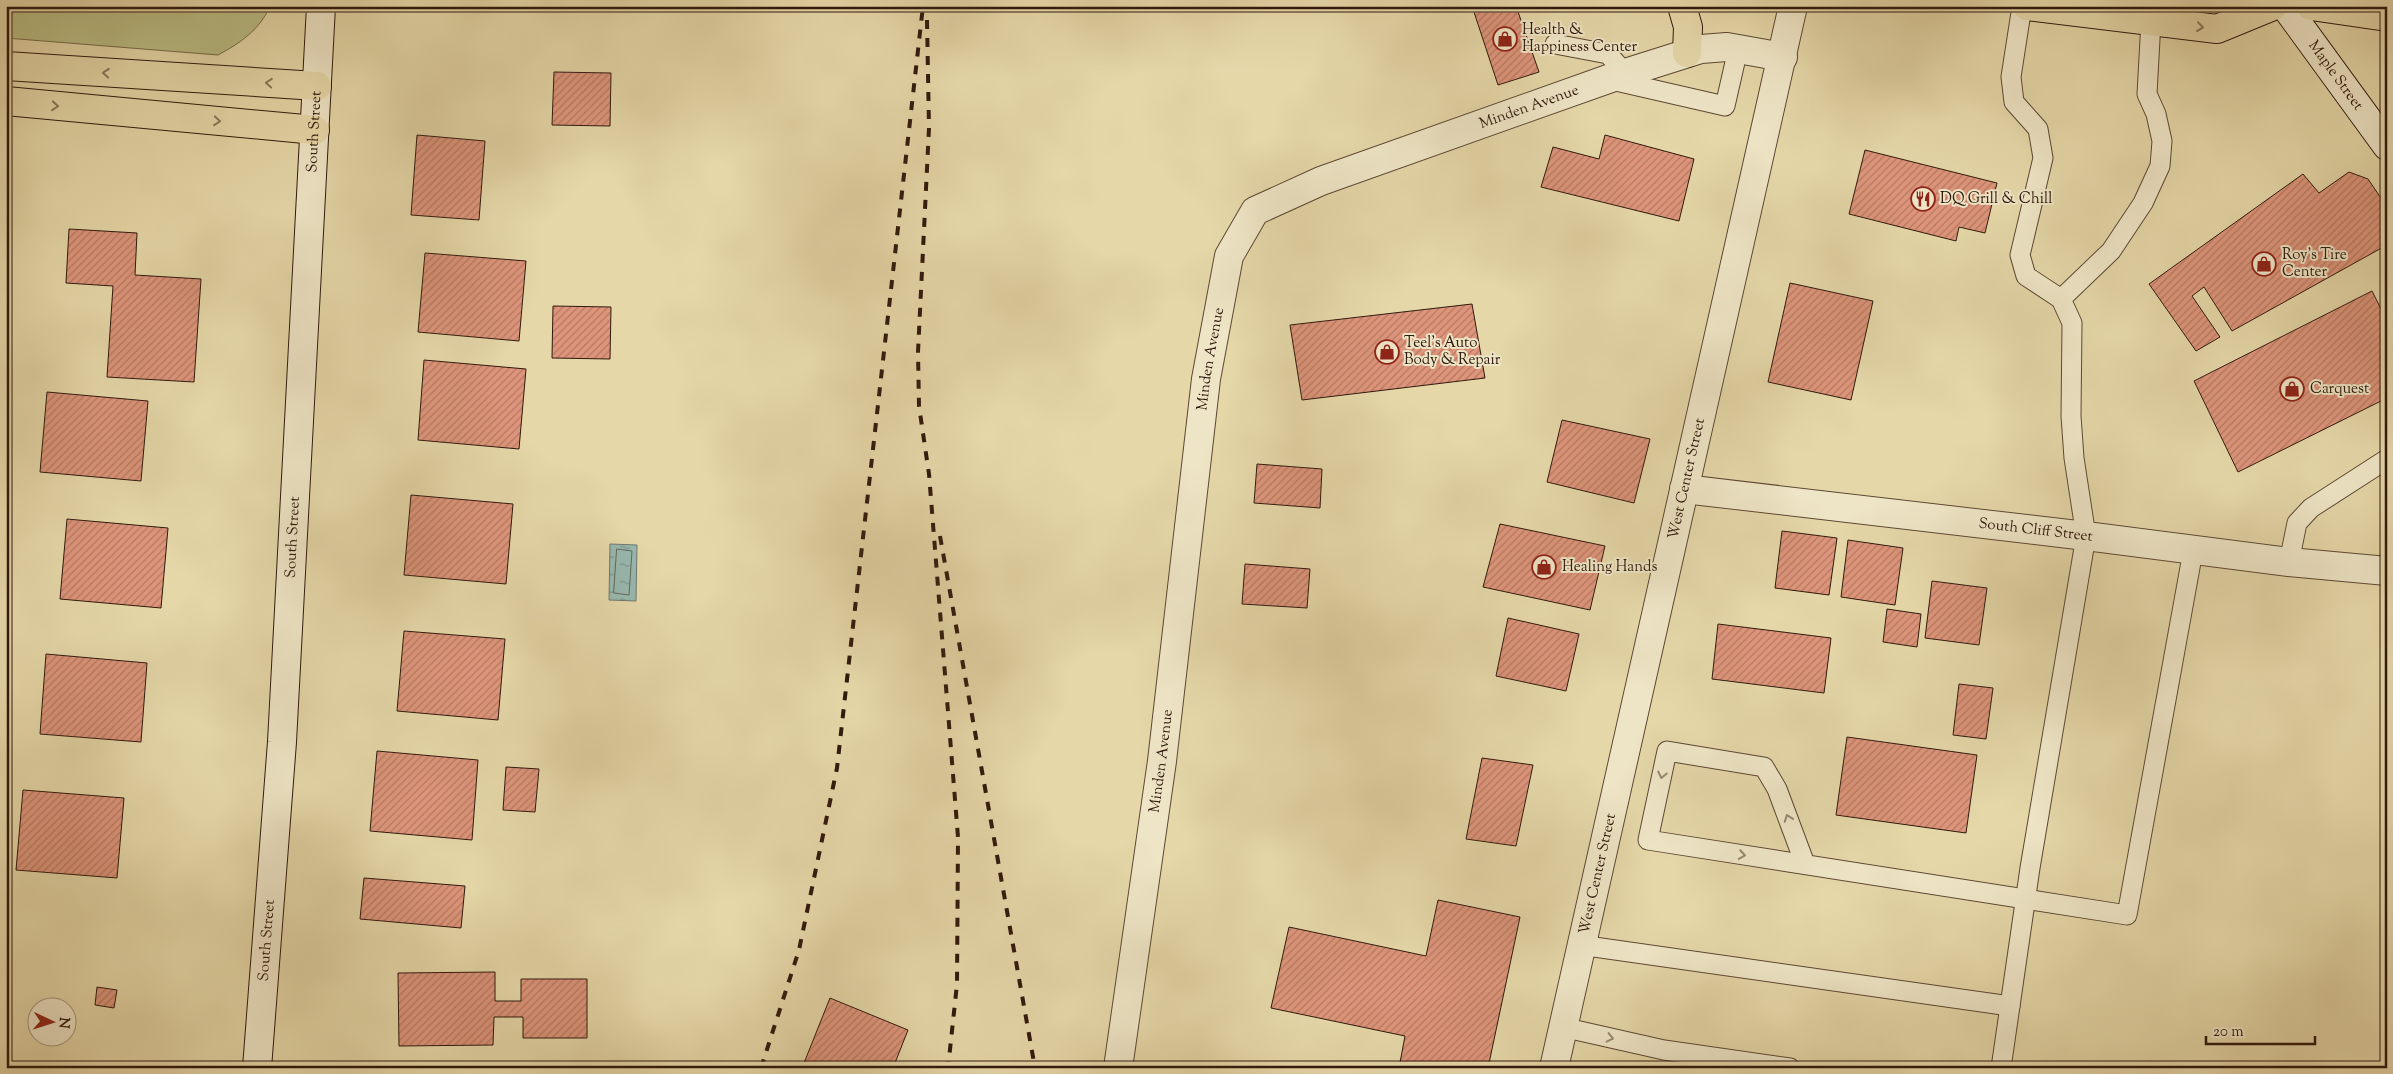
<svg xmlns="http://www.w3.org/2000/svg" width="2393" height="1074" viewBox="0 0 2393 1074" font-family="'Sorts Mill Goudy',serif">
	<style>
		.green { fill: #babd84; stroke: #756b48 }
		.water { fill: url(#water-ripples); stroke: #6e786e }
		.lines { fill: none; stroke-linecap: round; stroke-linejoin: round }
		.shore { stroke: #64685e; stroke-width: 1 }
		.building { fill: url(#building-hatch); stroke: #30190d }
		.lane-casing { stroke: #5d4834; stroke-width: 21 }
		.street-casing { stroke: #5d4834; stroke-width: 30 }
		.secondary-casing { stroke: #30190d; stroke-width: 30 }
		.primary-casing { stroke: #30190d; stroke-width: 30 }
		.lane { stroke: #eee5c6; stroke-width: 19 }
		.street { stroke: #eee5c6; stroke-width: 28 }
		.secondary { stroke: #eee5c6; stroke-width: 28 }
		.primary { stroke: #e5d7a8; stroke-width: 28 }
		.rail { stroke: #30190d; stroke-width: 4; stroke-dasharray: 9 9; stroke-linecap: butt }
		.oneway { stroke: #8a785a }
		.oneway2 { stroke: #988973 }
		.labels { text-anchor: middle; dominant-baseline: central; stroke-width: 4; stroke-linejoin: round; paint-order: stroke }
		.poi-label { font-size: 15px; fill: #30190d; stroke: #eee5c6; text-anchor: start }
		.street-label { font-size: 15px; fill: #30190d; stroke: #eee5c6 }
	</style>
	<defs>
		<pattern id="water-ripples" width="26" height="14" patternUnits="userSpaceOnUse" patternTransform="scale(1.25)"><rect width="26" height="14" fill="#98b8af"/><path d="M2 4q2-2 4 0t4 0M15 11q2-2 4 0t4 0" fill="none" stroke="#7c958d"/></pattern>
		<pattern id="building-hatch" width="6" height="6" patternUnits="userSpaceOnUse" patternTransform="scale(1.25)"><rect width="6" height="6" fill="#de957b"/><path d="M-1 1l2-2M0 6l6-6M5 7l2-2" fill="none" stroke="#b47963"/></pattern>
	</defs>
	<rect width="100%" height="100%" fill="#e5d7a8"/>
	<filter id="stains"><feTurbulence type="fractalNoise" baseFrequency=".004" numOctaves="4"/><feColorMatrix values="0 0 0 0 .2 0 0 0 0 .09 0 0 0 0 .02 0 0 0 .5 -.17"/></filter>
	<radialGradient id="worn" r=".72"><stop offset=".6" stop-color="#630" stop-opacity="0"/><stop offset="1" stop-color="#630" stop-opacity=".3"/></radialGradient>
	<path class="green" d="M6 6H270C260 30 240 43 218 55L6 38Z"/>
	<path class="water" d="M610 544 637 545 636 601 609 600Z"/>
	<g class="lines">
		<path class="shore" d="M617 549 632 551 629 595 614 593Z"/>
	</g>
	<g class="building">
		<path d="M1472 6H1516L1539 72 1498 85Z"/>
		<path d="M554 72 611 73 610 126 552 125Z"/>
		<path d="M417 135 485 141 479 220 411 215Z"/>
		<path d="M1605 135 1694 159 1679 221 1541 187 1553 147 1599 159Z"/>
		<path d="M1865 150 1997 183 1985 233 1959 227 1956 241 1849 214Z"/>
		<path d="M2349 172 2368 179 2387 207V245L2232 331 2204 287 2192 296 2220 337 2196 351 2149 284 2303 174 2319 193Z"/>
		<path d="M69 229 137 233 135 275 201 279 194 382 107 377 113 286 66 283Z"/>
		<path d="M425 253 526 261 519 341 418 332Z"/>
		<path d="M1790 283 1873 301 1851 400 1768 382Z"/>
		<path d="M2372 291 2387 321V398L2238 472 2194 381Z"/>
		<path d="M1472 304 1485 378 1302 400 1290 325Z"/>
		<path d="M553 306 611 307 610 359 552 358Z"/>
		<path d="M424 360 526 369 519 449 418 440Z"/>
		<path d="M47 392 148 401 141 481 40 472Z"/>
		<path d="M1562 420 1650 439 1634 503 1547 482Z"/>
		<path d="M1257 464 1322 469 1320 508 1254 503Z"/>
		<path d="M411 495 513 504 506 584 404 575Z"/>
		<path d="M67 519 168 528 161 608 60 599Z"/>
		<path d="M1500 524 1605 546 1590 610 1483 587Z"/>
		<path d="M1782 531 1837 538 1829 595 1775 588Z"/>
		<path d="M1848 540 1903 548 1895 605 1841 597Z"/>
		<path d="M1245 564 1310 569 1307 608 1242 604Z"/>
		<path d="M1932 581 1987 588 1979 645 1925 638Z"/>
		<path d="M1887 609 1921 614 1917 647 1883 642Z"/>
		<path d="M1508 618 1579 634 1566 691 1496 676Z"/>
		<path d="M1718 624 1831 638 1824 693 1712 679Z"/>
		<path d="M404 631 505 639 498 720 397 711Z"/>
		<path d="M46 654 147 663 141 742 40 734Z"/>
		<path d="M1959 684 1993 688 1986 739 1953 735Z"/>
		<path d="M1847 737 1977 755 1966 833 1836 815Z"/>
		<path d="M377 751 478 760 472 840 370 831Z"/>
		<path d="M1482 758 1533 765 1516 846 1466 839Z"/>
		<path d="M506 767 539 769 535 812 503 810Z"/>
		<path d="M23 790 124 798 117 878 16 870Z"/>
		<path d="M364 878 465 886 461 928 360 919Z"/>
		<path d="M1438 900 1520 917 1488 1068H1399L1405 1036 1271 1008 1289 927 1426 956Z"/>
		<path d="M495 972V1001H521V979H587V1038H523V1017H494L493 1045 399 1046 398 973Z"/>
		<path d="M97 987 117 990 114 1008 95 1005Z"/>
		<path d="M830 998 908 1030 893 1068H802Z"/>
	</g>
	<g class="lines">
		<g class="lane-casing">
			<g id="lane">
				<path d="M1555 44 1608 54 1625 73"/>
				<path d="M1607 79 1725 106 1738 49"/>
				<path d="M2061 299 2111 251 2143 203 2160 166 2162 141 2156 114 2147 94 2151 21"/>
				<path d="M2289 562 2297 523 2311 508 2387 459"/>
				<path d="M1805 864 1777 789 1764 767 1667 751 1648 840 2127 915 2193 551"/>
				<path d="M1580 945 2010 1006"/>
				<path d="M1562 1027 1664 1050 1790 1068"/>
				<path d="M2001 1068 2030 868 2086 536 2074 458 2071 416 2072 323 2061 299 2026 276 2020 255 2043 158 2038 129 2014 102 2011 77 2022 6"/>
			</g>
		</g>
		<g class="street-casing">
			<g id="street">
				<path id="s1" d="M1684 489 2086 536 2289 562 2387 571"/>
				<path id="s2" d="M1118 1068 1162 761 1206 379 1229 256 1255 211 1321 181 1625 73 1701 49 1727 47 1783 57"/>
				<path id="s3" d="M1554 1068 1793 6"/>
			</g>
		</g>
		<g class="secondary-casing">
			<g id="secondary">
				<path id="s4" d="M2285 6 2387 146"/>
				<path id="s5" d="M257 1068 282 742 321 6"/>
			</g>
		</g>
		<g class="primary-casing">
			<g id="primary">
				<path d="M1682 6 1688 27 1687 53"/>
				<path d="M2027 6 2217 29 2273 6"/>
				<path d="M2311 6 2387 17"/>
				<path d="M6 66 317 86"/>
				<path d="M6 101 315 130"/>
			</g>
		</g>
		<use href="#lane" class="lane"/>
		<use href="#street" class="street"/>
		<use href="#secondary" class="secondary"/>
		<use href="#primary" class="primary"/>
		<g class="rail">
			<path d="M927 20 929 128 918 352 919 406 929 474 958 837 957 984 948 1068"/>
			<path d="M940 536 1035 1068"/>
			<path d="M761 1068 799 950 837 768 923 6"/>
		</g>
	</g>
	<defs><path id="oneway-chevron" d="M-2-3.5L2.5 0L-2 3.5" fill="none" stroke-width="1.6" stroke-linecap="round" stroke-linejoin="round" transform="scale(1.25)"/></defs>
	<g class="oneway">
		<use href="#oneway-chevron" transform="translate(2200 27) rotate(7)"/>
		<use href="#oneway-chevron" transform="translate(106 73) rotate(-176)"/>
		<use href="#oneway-chevron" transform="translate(269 83) rotate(-176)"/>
		<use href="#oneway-chevron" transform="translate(55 106) rotate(5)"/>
		<use href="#oneway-chevron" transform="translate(217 121) rotate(5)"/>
	</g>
	<g class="oneway2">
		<use href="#oneway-chevron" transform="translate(1662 775) rotate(102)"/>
		<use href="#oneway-chevron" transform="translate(1788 818) rotate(-110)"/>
		<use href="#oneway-chevron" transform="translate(1742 855) rotate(9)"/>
		<use href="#oneway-chevron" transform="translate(1610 1038) rotate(13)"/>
	</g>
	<defs>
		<g id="shop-ring" transform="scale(1.25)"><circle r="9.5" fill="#eee5c6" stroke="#8f2418" stroke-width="1.5"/><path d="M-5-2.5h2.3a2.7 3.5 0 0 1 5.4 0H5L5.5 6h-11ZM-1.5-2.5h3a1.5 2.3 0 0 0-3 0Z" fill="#8f2418"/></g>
		<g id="restaurant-ring" transform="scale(1.25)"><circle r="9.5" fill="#eee5c6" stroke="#8f2418" stroke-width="1.5"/><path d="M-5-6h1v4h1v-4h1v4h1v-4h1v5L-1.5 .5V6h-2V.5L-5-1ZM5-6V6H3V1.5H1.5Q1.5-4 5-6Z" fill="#8f2418"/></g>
	</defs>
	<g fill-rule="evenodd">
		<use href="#shop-ring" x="1505" y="39"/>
		<use href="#restaurant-ring" x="1923" y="199"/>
		<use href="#shop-ring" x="2264" y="264"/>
		<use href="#shop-ring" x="1387" y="352"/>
		<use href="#shop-ring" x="2292" y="389"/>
		<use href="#shop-ring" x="1544" y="567"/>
	</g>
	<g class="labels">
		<g class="poi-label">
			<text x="1522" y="30">Health &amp;<tspan x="1522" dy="17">Happiness Center</tspan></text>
			<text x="1940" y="199">DQ Grill &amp; Chill</text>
			<text x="2282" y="255">Roy's Tire<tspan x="2282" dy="17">Center</tspan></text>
			<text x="1404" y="343">Teel's Auto<tspan x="1404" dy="17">Body &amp; Repair</tspan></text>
			<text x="2310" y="389">Carquest</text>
			<text x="1562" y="567">Healing Hands</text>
		</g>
		<g class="street-label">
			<text stroke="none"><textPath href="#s4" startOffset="86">Maple Street</textPath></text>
			<text stroke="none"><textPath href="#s2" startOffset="1165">Minden Avenue</textPath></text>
			<text stroke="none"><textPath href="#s5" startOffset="938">South Street</textPath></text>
			<text stroke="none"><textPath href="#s2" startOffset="715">Minden Avenue</textPath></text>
			<text stroke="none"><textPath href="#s3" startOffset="604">West Center Street</textPath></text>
			<text stroke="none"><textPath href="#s1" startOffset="354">South Cliff Street</textPath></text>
			<text stroke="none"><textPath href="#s5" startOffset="532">South Street</textPath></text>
			<text stroke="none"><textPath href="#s2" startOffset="310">Minden Avenue</textPath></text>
			<text stroke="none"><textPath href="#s3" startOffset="199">West Center Street</textPath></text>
			<text stroke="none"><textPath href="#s5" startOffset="128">South Street</textPath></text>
		</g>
	</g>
	<rect width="2393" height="1074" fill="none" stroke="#e5d7a8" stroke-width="25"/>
	<rect x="8" y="8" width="2378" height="1059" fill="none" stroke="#30190d" stroke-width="2.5"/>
	<rect x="12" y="12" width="2368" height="1049" fill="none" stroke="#30190d"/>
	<g transform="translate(52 1022) rotate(94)"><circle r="24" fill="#eee5c6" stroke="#a2937c"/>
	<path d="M0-4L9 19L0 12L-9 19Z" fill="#8f2418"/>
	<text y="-8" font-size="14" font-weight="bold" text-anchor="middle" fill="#30190d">N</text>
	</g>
	<path d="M2206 1036v8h109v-8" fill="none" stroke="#30190d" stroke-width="2.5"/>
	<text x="2213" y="1036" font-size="15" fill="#30190d" stroke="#eee5c6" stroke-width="4" paint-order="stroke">20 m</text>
	<rect width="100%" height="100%" filter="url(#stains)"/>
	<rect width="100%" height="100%" fill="url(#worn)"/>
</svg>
